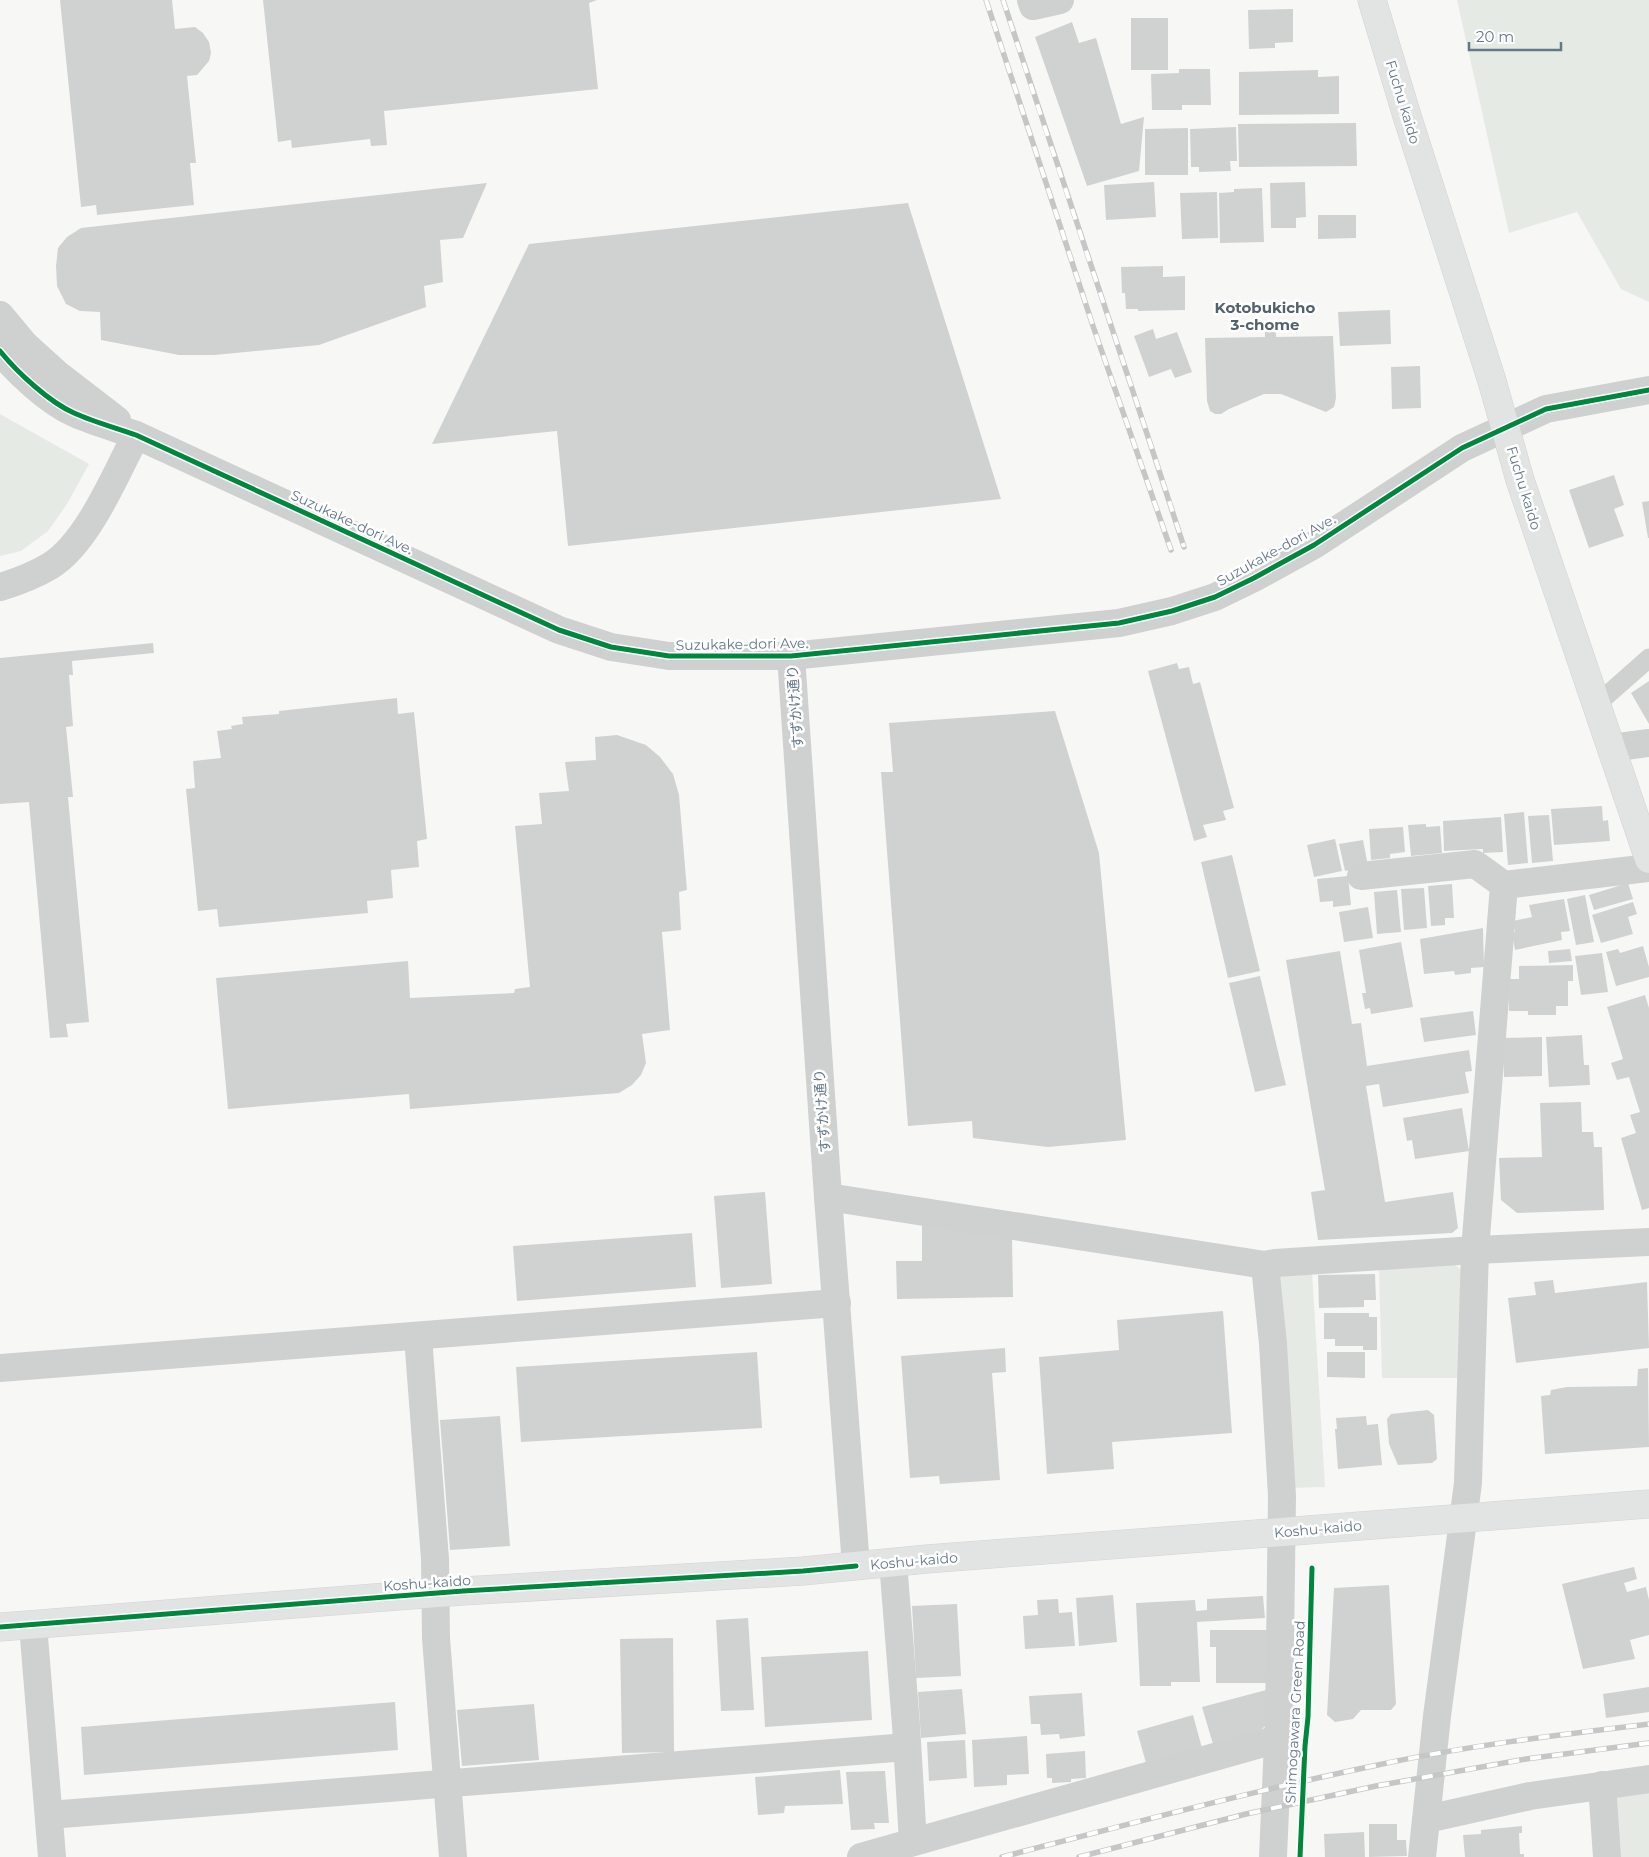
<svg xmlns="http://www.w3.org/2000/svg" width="1649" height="1857" viewBox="0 0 1649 1857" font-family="Montserrat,'Noto Sans JP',sans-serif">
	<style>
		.green { fill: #e6eae4 }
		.building { fill: #d0d2d2 }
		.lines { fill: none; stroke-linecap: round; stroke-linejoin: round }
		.primary-casing { stroke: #d2d3d4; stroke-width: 29 }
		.trunk-casing { stroke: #d3d5d5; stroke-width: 29 }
		.service { stroke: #cfd1d1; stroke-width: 19 }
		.minor { stroke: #cfd1d1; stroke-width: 28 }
		.tertiary { stroke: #cfd1d1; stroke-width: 28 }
		.primary { stroke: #e2e3e3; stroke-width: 28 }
		.trunk { stroke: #e2e3e3; stroke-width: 28 }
		.rail-casing { stroke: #c5c7c7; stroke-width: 5.5 }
		.rail { stroke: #fff; stroke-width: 4; stroke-dasharray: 11; stroke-linecap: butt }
		.cycleway-casing { stroke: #fff; stroke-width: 8 }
		.cycleway { stroke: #00873e; stroke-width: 5 }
		.labels { text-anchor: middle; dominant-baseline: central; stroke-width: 5; stroke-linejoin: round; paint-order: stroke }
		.street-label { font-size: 14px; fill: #657888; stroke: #fff }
		.neighbourhood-label { font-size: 15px; font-weight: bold; fill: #53616d; stroke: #fff }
	</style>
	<rect width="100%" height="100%" fill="#f7f7f6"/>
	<g class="green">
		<path d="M1457 0H1649V302L1621 289 1577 212 1509 233Z"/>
		<path d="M0 414 89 464 67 504 48 531 21 551 0 556Z"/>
		<path d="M1455 1265 1465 1273 1460 1378H1382L1379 1269Z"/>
		<path d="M1312 1272 1325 1487 1290 1488 1276 1274Z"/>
		<path d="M1649 1791V1857H1618L1613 1797Z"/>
	</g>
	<g class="building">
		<path d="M60 0H172L175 29 195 27 203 33 209 42 211 53 209 61 197 75 187 76 196 163H190L194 205 97 215 96 205 81 207Z"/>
		<path d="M263 0H597L589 3 598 89 384 111 387 145 371 146 370 139 292 148 291 140 278 142Z"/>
		<path d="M1293 9V42L1275 43V48L1249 49 1248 10Z"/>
		<rect x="1131" y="18" width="37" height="52"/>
		<path d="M1072 22 1079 43 1096 38 1121 124 1144 117 1139 171 1087 186 1035 37Z"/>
		<path d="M1179 69H1210L1211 105H1182V110H1152L1151 74 1179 73Z"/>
		<path d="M1318 70V77L1339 76V114L1239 115V72Z"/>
		<path d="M1356 123 1357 166 1239 167 1238 124Z"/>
		<path d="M1236 127 1237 161H1230L1231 171 1199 172V167H1191L1190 129Z"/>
		<path d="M1188 128V175H1145V129Z"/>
		<path d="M1154 182 1156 217 1106 220 1104 185Z"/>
		<path d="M1305 182 1306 217 1296 218V228H1271L1270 183Z"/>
		<path d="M487 183 463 238 440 240 443 282 424 286 426 307 319 345 214 355H179L101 340 100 312 80 311 66 304 57 286 56 266 58 248 67 237 81 228Z"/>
		<path d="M1262 188 1264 242 1220 243 1219 193 1234 192V189Z"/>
		<path d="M1217 192 1218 238 1182 239 1180 193Z"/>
		<path d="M908 203 1001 499 568 546 557 431 432 444 529 244Z"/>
		<path d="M1318 215H1356V238L1318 239Z"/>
		<path d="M1163 266V277L1185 276V310L1138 311V309H1126L1125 293H1122L1121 267Z"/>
		<path d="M1390 310 1391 344 1340 346 1338 312Z"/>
		<path d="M1276 323V337L1333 336 1336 398 1334 407 1326 412 1281 394H1264L1229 409 1221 414H1215L1210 411 1207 401 1205 338 1265 337V324Z"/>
		<path d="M1153 329 1156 339 1177 332 1192 372 1175 378 1171 369 1149 377 1134 336Z"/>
		<path d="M1420 366 1421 408 1392 409 1391 367Z"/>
		<path d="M1614 475 1624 505 1614 509 1624 536 1589 548 1569 490Z"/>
		<path d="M1649 501V538H1648L1642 502Z"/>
		<path d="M153 643 154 653 72 661 73 675H69L73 726 66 727 73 797H68L89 1022 66 1024 68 1037 50 1038 29 802 0 804V658Z"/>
		<path d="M1177 663 1179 669 1189 667 1193 684 1200 682 1234 808 1223 811 1226 820 1203 825 1207 837 1194 841 1148 671Z"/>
		<path d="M1649 681V724L1631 693Z"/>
		<path d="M397 698 398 714 414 712 427 839 417 841 419 867 391 870 393 898 367 901 368 913 219 927 217 909 198 911 186 789 195 788 193 761 221 758 217 731 232 729 231 726 243 724 242 717 279 714V711Z"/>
		<path d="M1055 711 1099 853 1126 1140 1048 1147 973 1138 972 1121 908 1126 881 772H893L889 723Z"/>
		<path d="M617 735 646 745 660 757 673 774 679 795 687 890 679 892 681 930 662 932 670 1030 642 1034 646 1063 641 1075 632 1085 619 1093 410 1109 409 1094 228 1109 216 978 408 961 410 998 514 993 515 989 530 987 515 826 542 824 539 793 569 791 565 762 596 760 595 737Z"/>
		<path d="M1602 806 1603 821 1608 820 1610 841 1554 845 1551 809Z"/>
		<path d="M1524 812 1528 863 1508 865 1504 814Z"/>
		<path d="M1549 815 1553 861 1532 863 1528 816Z"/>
		<path d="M1501 817 1503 852 1483 853V849L1444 851 1443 821Z"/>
		<path d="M1426 824V827L1440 826 1442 853 1411 856 1408 825Z"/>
		<path d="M1403 827 1405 852 1390 854V858L1371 860 1369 829Z"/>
		<path d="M1335 839 1342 871 1314 877 1307 845Z"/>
		<path d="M1363 840 1368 866 1345 871 1339 844Z"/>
		<path d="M1232 855 1260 971 1228 978 1201 862Z"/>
		<path d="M1348 876 1351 905 1333 907V901L1320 902 1317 879Z"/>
		<path d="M1628 883 1633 899 1594 910 1589 895Z"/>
		<path d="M1452 884 1454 918H1445V925L1431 926 1428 886Z"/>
		<path d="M1424 888 1427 928 1404 930 1401 889Z"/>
		<path d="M1397 890 1401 932 1377 934 1374 892Z"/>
		<path d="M1585 895 1594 942 1576 945 1567 899Z"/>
		<path d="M1564 899 1570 931 1561 932 1562 940 1515 950 1512 933 1515 932 1513 921 1532 917 1529 905Z"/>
		<path d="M1633 902 1637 914 1628 917 1633 934 1601 943 1592 915Z"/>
		<path d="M1368 907 1373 938 1344 942 1339 912Z"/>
		<path d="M1483 928 1484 967 1471 968V973L1455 975 1454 971 1424 974 1420 939Z"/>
		<path d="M1401 942 1413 1007 1371 1014 1370 1008 1365 1009 1362 993H1366L1359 950Z"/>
		<path d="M1643 946 1649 967V977L1616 986 1606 952 1618 949 1620 953Z"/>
		<path d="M1570 949 1572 961 1549 963 1548 951Z"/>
		<path d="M1340 951 1352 1024 1361 1023 1367 1066 1469 1050 1472 1071 1465 1072 1469 1093 1383 1107 1379 1084 1366 1086 1385 1202 1453 1192 1458 1228 1452 1233 1318 1240 1311 1192 1325 1190 1286 960Z"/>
		<path d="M1602 953 1608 992 1581 995 1575 956Z"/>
		<path d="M1573 965V981H1568V1006H1556V1015H1528V1011H1509V979H1519V966Z"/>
		<path d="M1260 976 1286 1085 1255 1092 1229 983Z"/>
		<path d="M1645 995 1649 1008V1208L1642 1210 1621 1138 1636 1133 1630 1115 1640 1112 1629 1077 1617 1080 1611 1063 1623 1059 1607 1007Z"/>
		<path d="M1473 1011 1476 1035 1424 1042 1420 1018Z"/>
		<path d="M1582 1035 1584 1065H1589L1590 1085 1549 1087 1546 1037Z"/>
		<path d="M1542 1037V1076L1504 1077 1503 1038Z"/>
		<path d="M1581 1102 1582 1132H1593L1594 1147H1602L1604 1210 1517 1213 1501 1200 1499 1158 1542 1157 1540 1103Z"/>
		<path d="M1462 1108 1469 1151 1415 1159 1412 1140 1407 1141 1403 1118Z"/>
		<path d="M765 1192 772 1284 721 1288 714 1196Z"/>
		<path d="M922 1223 1012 1236 1013 1297 897 1299 896 1261H922Z"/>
		<path d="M692 1233 696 1287 517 1301 513 1246Z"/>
		<path d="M1375 1274 1376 1300H1364V1307L1319 1308 1318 1275Z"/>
		<path d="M1553 1280 1555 1293 1647 1282 1649 1348 1516 1363 1508 1298 1536 1295 1534 1282Z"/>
		<path d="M1223 1311 1232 1433 1112 1442 1114 1469 1047 1474 1039 1357 1119 1350 1117 1320Z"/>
		<path d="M1324 1313H1369V1317H1377V1350H1363V1346H1335V1339H1324Z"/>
		<path d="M1005 1348 1006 1372 992 1373 1000 1480 940 1484 939 1476 910 1478 901 1356Z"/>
		<path d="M757 1352 762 1428 521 1442 516 1367Z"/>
		<path d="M1327 1352H1365V1378L1327 1377Z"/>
		<path d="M1648 1368 1649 1447 1545 1454 1541 1396 1550 1395 1551 1390 1567 1387 1637 1386 1638 1369Z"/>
		<path d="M1428 1410 1434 1415 1437 1459 1432 1463 1398 1465 1389 1444 1387 1419 1391 1414Z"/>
		<path d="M500 1416 510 1546 450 1550 440 1420Z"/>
		<path d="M1366 1416 1367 1425 1378 1424 1382 1465 1338 1469 1335 1429H1337L1336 1418Z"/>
		<path d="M1634 1567 1637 1579 1624 1583 1627 1592 1646 1587 1649 1600V1635L1630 1640 1635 1659 1583 1669 1562 1584Z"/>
		<path d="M1389 1585 1396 1704 1391 1710H1361L1353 1719 1335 1722 1327 1715 1334 1588Z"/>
		<path d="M1113 1595 1117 1642 1079 1646 1076 1598Z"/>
		<path d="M1263 1596 1265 1618 1197 1622 1200 1682H1171V1686H1140L1136 1603 1195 1600 1196 1611 1207 1610V1599Z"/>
		<path d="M1058 1599 1059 1613 1072 1612 1075 1646 1025 1649 1023 1616 1038 1615 1037 1600Z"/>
		<path d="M957 1604 961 1676 916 1678 912 1606Z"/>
		<path d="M748 1618 754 1710 721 1711 716 1620Z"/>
		<path d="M1210 1630H1269L1268 1683H1216V1647H1210Z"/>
		<path d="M673 1638 674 1752 622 1753 620 1639Z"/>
		<path d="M868 1651 872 1720 765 1727 761 1657Z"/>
		<path d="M1649 1687V1712L1606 1718 1603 1694Z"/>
		<path d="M962 1689 966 1734 921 1738 918 1692Z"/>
		<path d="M1270 1689 1268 1723 1260 1731 1213 1744 1202 1707Z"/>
		<path d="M1082 1693 1085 1736 1060 1739 1059 1734 1041 1735 1040 1724H1031L1029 1696Z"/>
		<path d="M395 1702 398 1750 84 1775 81 1727Z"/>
		<path d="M534 1704 539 1760 462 1766 457 1710Z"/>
		<path d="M1193 1715 1202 1748 1146 1763 1137 1731Z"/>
		<path d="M1027 1736 1029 1774 1007 1775V1785L974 1787 972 1740Z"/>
		<path d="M965 1740 967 1778 929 1781 927 1742Z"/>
		<path d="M1085 1751 1086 1778 1071 1779V1782L1052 1783V1778H1047L1046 1754Z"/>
		<path d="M840 1770 843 1804 785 1806 784 1813 758 1815 755 1777Z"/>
		<path d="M885 1771 889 1823H874L875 1829 851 1830 846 1772Z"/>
		<path d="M1369 1824H1397V1840H1406L1407 1856 1369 1857Z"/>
		<path d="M1522 1826V1833H1519L1520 1854H1524V1857H1465L1463 1835 1481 1834V1830Z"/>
		<path d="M1364 1832 1365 1857H1325L1324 1834Z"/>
	</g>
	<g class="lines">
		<g class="primary-casing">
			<path id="primary" d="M1372 0 1407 116 1492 381 1520 480 1649 859"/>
		</g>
		<g class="trunk-casing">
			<path id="trunk" d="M0 1627 463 1591 803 1571 927 1559 1649 1504"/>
		</g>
		<path class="service" d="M1597 704 1649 658"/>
		<g class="minor">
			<path d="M1031 0 1033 6 1060 0"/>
			<path d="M0 587C17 582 35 575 50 566 87 544 116 474 136 435"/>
			<path d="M1611 748 1649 743"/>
			<path d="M1361 876 1475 864 1504 885"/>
			<path d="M828 1197 1265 1265 1275 1263 1475 1250 1649 1242"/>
			<path d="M1265 1265 1273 1344 1282 1496 1279 1719 1273 1857"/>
			<path d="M418 1337 435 1559 436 1638 453 1857"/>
			<path d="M0 1368 837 1303"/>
			<path d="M893 1562 906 1725 913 1842"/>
			<path d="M33 1625 52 1857"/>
			<path d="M1602 1785 1607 1857"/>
			<path d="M49 1815 907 1747"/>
			<path d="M1427 1819 1530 1796 1649 1779"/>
			<path d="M861 1857 1278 1739"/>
			<path d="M1422 1857 1437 1716 1468 1483 1475 1250 1504 885 1649 868"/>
		</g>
		<g class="tertiary">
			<path d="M0 315 25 345 56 373 117 420"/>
			<path d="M0 351C17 372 49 402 74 413 94 422 116 428 136 435L559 630 611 647 669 656H791L1119 623 1172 611 1215 597 1254 578 1314 545 1462 448 1546 409 1649 390"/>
			<path d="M791 656 828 1197 856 1566"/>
		</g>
		<use href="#primary" class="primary"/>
		<use href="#trunk" class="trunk"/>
		<g class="rail-casing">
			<g id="rail">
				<path d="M986 0 1093 326 1171 550"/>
				<path d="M1003 0C1062 182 1125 364 1184 547"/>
				<path d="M1002 1857C1125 1825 1248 1792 1373 1766 1464 1746 1557 1735 1649 1724"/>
				<path d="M1079 1857 1246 1814 1376 1786 1526 1759 1649 1743"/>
			</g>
		</g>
		<use href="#rail" class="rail"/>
		<g class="cycleway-casing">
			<g id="cycleway">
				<path d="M0 351C17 372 49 402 74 413 94 422 116 428 136 435L559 630 611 647 669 656H791L1119 623 1172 611 1215 597 1254 578 1314 545 1462 448 1546 409 1649 390"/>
				<path d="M0 1627 463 1591 803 1571 856 1566"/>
				<path d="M1300 1857 1305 1746 1308 1717 1312 1568"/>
			</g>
		</g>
		<use href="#cycleway" class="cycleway"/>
	</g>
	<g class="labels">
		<g class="street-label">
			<text transform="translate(1403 102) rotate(73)">Fuchu kaido</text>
			<text transform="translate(1524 488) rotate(73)">Fuchu kaido</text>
			<text transform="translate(352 522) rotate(25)">Suzukake-dori Ave.</text>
			<text transform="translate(1276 550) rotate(-29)">Suzukake-dori Ave.</text>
			<text transform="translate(742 644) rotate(-1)">Suzukake-dori Ave.</text>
			<text transform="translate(795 707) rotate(-94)">すずかけ通り</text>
			<text transform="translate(822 1111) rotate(-94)">すずかけ通り</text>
			<text transform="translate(1318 1529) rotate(-5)">Koshu-kaido</text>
			<text transform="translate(914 1561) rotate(-5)">Koshu-kaido</text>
			<text transform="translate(427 1583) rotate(-4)">Koshu-kaido</text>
			<text transform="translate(1295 1712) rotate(-87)">Shimogawara Green Road</text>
		</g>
		<g class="neighbourhood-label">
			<text x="1265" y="307">Kotobukicho<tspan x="1265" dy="17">3-chome</tspan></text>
		</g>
	</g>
	<path d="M1469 42v8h92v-8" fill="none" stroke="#657888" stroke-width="2.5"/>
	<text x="1476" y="42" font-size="15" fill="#657888" stroke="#ffffff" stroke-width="4" paint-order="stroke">20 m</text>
</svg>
